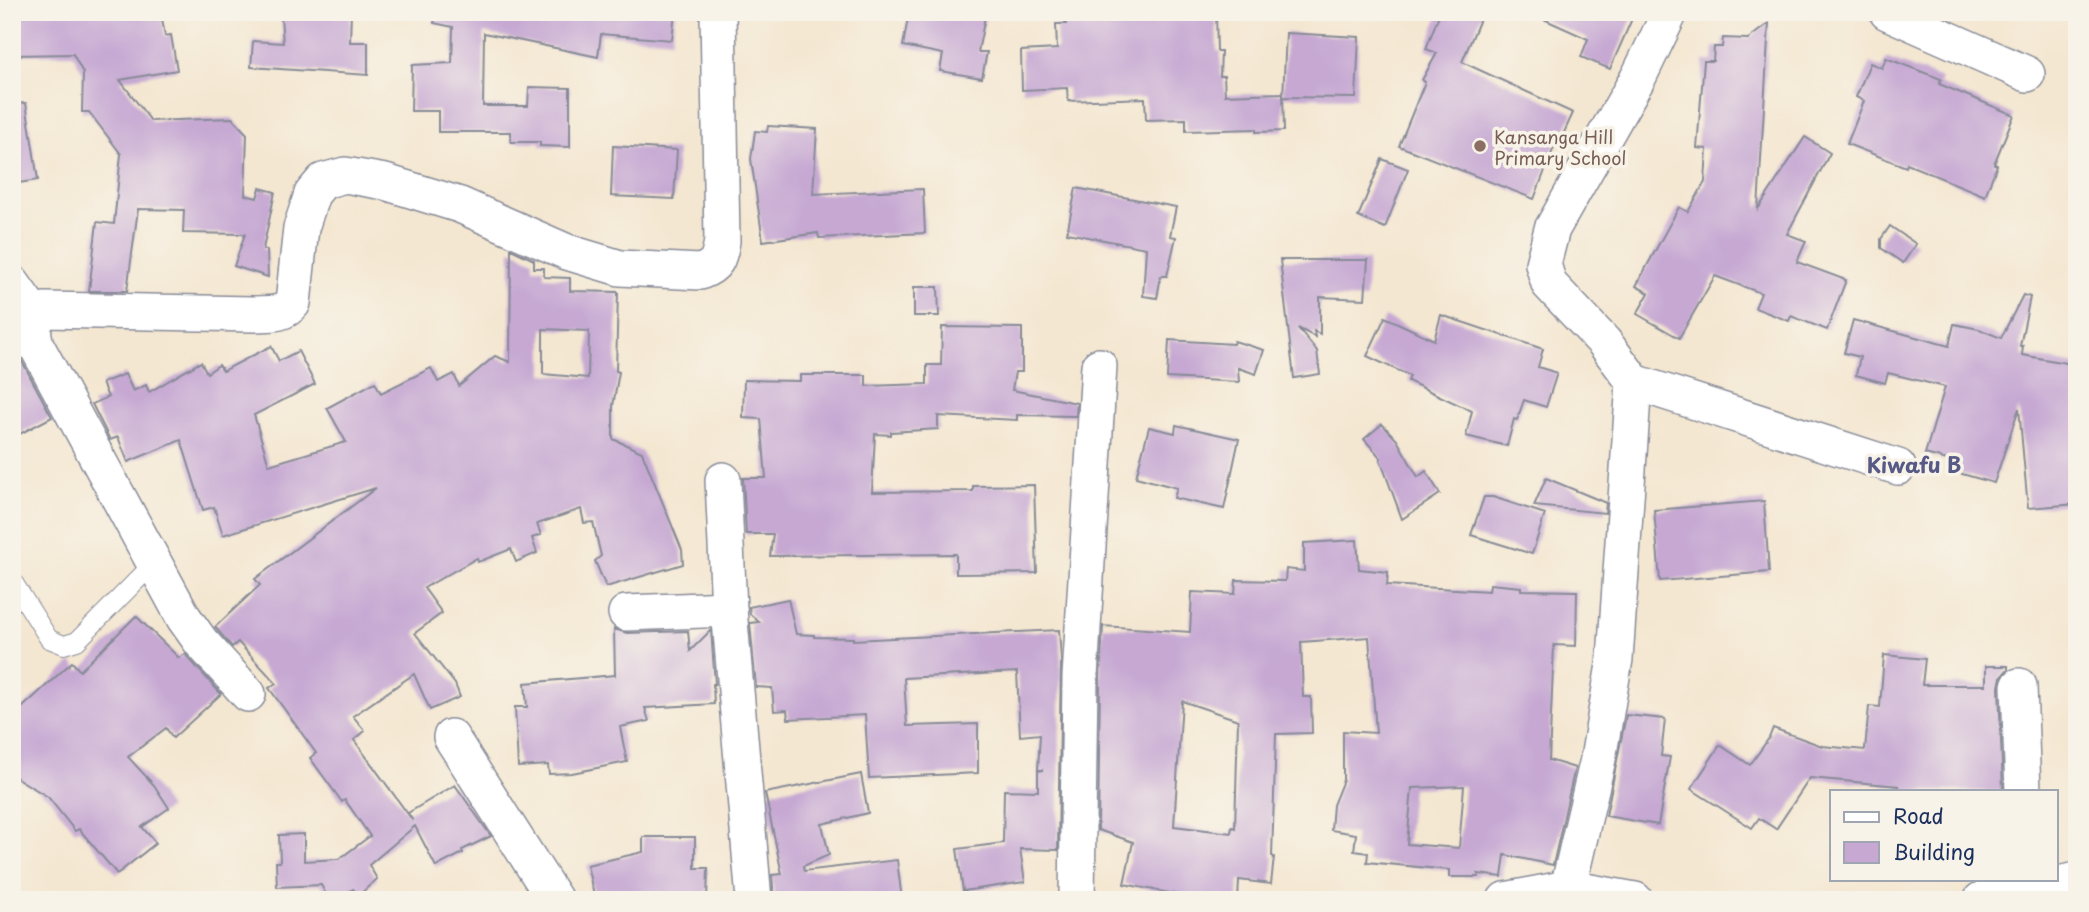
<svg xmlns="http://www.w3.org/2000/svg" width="2089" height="912" viewBox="0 0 2089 912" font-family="'Playpen Sans',sans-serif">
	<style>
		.building { fill: #c6a8d3; fill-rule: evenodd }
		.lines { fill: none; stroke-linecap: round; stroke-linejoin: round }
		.lane-casing { stroke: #888b98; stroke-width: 20 }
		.street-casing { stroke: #888b98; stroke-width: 38 }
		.lane { stroke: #fff; stroke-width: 18 }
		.street { stroke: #fff; stroke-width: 35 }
		.education-dot { fill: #8d6e63; stroke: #f7f3e8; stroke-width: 2.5 }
		.labels { text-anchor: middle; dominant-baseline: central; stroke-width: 7; stroke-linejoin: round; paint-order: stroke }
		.education-label { font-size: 18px; fill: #785e54; stroke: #f7f3e8; text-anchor: start }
		.quarter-label { font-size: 21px; font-weight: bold; fill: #575987; stroke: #f7f3e8 }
	</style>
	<rect width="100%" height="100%" fill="#f7f3e8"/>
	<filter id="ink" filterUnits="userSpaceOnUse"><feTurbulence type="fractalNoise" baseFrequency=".0143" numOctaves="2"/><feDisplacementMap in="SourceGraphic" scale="14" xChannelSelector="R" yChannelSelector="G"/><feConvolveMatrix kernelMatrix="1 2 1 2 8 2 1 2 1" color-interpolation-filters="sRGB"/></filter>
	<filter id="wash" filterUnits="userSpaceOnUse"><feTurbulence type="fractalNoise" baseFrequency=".00686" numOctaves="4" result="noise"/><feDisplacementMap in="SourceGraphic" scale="28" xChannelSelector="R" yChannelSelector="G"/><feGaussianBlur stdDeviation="1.57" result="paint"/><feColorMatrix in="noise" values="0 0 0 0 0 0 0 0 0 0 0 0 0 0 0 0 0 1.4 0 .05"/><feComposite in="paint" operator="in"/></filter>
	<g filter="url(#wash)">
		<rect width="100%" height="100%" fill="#f4e7d1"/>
		<g id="blocks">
			<g class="building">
				<path d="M27 12H161L165 36 171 35 177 70 120 80 151 121 232 118 247 134 245 195 257 198 260 188 275 192 263 249 267 250 268 277 234 266 245 234 183 233 184 210 138 209 127 291H89L97 222 114 224 121 154 89 112H82L83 73 73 54 12 55V14Z"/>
				<path d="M292 12H351L350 42H368V75L251 67 253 41 283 43 281 17 292 16Z"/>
				<path d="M436 12H675L672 40 601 34 598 57 484 33 483 106H528L529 87 570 88V147L540 146V142H511V132H438V111H411L412 65 452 63 453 27 434 23Z"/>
				<path d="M909 12H986L978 52H987L982 78 940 71 943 54 903 46Z"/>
				<path d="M1065 12H1216L1217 51H1221L1220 76H1224L1225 95 1283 93 1284 131 1256 132V129L1186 131V119L1146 120 1145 98 1068 101 1067 88 1022 90 1021 51 1057 49 1056 24H1066Z"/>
				<path d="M1440 12H1483L1462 62 1573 113 1561 139 1558 137 1534 199 1399 146 1425 82 1422 80 1437 53 1426 49Z"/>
				<path d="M1528 12H1635L1610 69 1581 57 1588 39Z"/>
				<path d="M1769 23 1758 209 1805 137 1830 153 1787 234 1806 241 1797 262 1846 280 1827 330 1791 316 1789 321 1755 308 1761 293 1715 276 1679 338 1637 314 1649 293 1636 286 1679 207 1688 212 1705 182 1707 149 1697 148 1704 61H1713L1714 47H1722L1723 38 1748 39Z"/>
				<path d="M1286 33 1359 37 1356 98 1283 97Z"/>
				<path d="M1886 58 1941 79 1939 84 2014 115 1994 164 1997 165 1985 196 1907 164 1906 167 1847 144 1864 101 1856 97 1870 63 1882 68Z"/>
				<path d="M26 103 38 180 12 184V104Z"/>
				<path d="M768 126 817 129 813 194 923 189 925 233 819 238 818 233 763 241 751 159 755 131 767 132Z"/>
				<path d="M613 146 677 150 674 199 611 196Z"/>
				<path d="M1382 159 1408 169 1385 228 1358 217Z"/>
				<path d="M1076 188 1176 207 1170 236 1176 237 1167 276H1161L1157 298 1143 296 1146 248 1067 233Z"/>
				<path d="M1890 226 1916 244 1903 263 1881 248V239Z"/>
				<path d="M511 249 534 260V268H544V277L570 278V291L618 292 616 371 619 372 613 406V439L642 452 682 550 683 564 606 587 595 561 601 556 593 522 584 523 581 509 537 524 541 535 532 538 537 553 516 562 511 549 478 562 477 558 424 588 442 613 415 633 455 684 460 697 430 710 414 674 353 716 365 731 354 740 413 821 408 813 455 785 491 836 462 850 463 853 436 867 415 826 369 865 377 879 359 895 353 889 336 900H329L321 885 277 887 276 862H280L279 835 304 834V861L339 859 370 836 345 800 342 802 310 758 316 753 269 688 276 683 238 642 232 647 215 627 260 585 255 579 376 488 223 535 214 507 203 510 181 440 128 462 118 437 110 440 92 404 108 397 102 383 125 374 133 391 146 385 149 392 201 362 207 373 219 365 223 371 271 346 279 361 298 351 315 384 254 415 269 465 346 442 327 408 375 382 381 393 431 368 438 382 454 374 459 386 495 356 510 362ZM543 329 589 331 588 378 543 374Z"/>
				<path d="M1280 260H1368L1365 299 1320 297V334L1314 331 1315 337 1298 328 1317 351 1320 374 1294 378Z"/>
				<path d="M914 287H938L939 316H914Z"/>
				<path d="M2023 295 2030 297 2020 346H2023L2022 355 2077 365V504L2028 508 2019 408 1994 483 1955 472V462L1925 454 1945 387 1888 373 1885 383 1856 375 1860 357 1844 353 1853 320 1949 346 1954 324 1979 329 2001 338Z"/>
				<path d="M1441 315 1543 349 1538 367 1557 373 1546 407 1524 400 1517 420 1514 419 1507 446 1466 436 1472 411 1408 381 1410 376 1367 356 1385 317 1434 340Z"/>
				<path d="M12 326 18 354 52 417 12 438Z"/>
				<path d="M942 327 1022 328V372H1015L1012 390 1077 403 1076 416 1017 415V420L938 416V429L891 432V435L875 434 872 492 973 491V486L1034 485 1037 573 956 574V554L770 556 773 534H746L743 478H766L761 419 743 418 744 380 800 381V375H866V386L927 384V365H941Z"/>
				<path d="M1169 340 1233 344 1234 341 1264 350 1256 374 1238 368 1239 382 1167 378Z"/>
				<path d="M1382 424 1397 440 1418 477 1426 471 1440 494 1402 519 1380 459 1381 458 1364 439Z"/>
				<path d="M1176 425 1239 439 1224 509 1174 498 1177 488 1136 477 1149 427 1175 433Z"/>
				<path d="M1546 478 1606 503 1605 513 1534 506Z"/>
				<path d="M1484 497H1493L1545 514 1532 554 1471 535Z"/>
				<path d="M1764 501 1769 572 1660 581 1654 510Z"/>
				<path d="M1357 540 1359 569 1388 572 1387 585 1489 591 1490 584 1521 587V590L1577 591 1576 646 1554 645 1549 760 1575 768 1553 865 1505 855 1502 877 1478 874V877H1449V870L1367 862 1368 853 1354 851 1356 834 1331 830 1333 805 1343 780V731L1376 733 1369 637 1301 642 1303 697H1311L1312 733 1276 734 1272 856 1274 857 1271 884 1239 880 1238 900H1204L1124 884 1133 842 1098 830 1100 678 1103 626 1190 632 1192 592 1235 594 1236 580 1285 581 1286 569 1304 571V543ZM1182 701 1238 720 1235 828 1232 827 1231 833 1174 826ZM1464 786 1459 848 1407 844 1412 788Z"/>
				<path d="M788 599 796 634 814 635V637L853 638V640L1059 630 1061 659 1058 850 1020 849 1025 882 963 891 957 849 1003 843 1004 790 1038 791V771L1043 770H1038L1040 734 1020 736 1017 672 904 678 907 726 978 724V773L869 778 865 715 788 719 787 710 774 711 772 688 756 687 750 623 759 622 750 614 749 607Z"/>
				<path d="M136 616 179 658 185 654 221 694 173 738 166 728 128 757 154 785 169 808 142 827 156 843 117 874 79 829 75 831 48 797 12 775V717L72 662 80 671Z"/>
				<path d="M614 629 627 633 688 631 690 651 711 630 715 684H713L714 704 645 708 649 721 620 727 627 762 572 773 549 774 548 765 518 767 515 707H527L525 683 615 675Z"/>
				<path d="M1884 655 1925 659 1922 685H1986V666H2008V669L2001 677 1999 687 2003 791H1899V786L1810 778 1776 829 1759 818 1752 828 1691 789 1720 745 1750 765 1769 738 1773 728 1822 746 1865 750 1869 706 1880 707Z"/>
				<path d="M1626 715 1665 719 1661 756 1670 757 1658 825 1606 816Z"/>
				<path d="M861 774 868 813 822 824 829 855 803 866 804 871 897 860 902 900H774L772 875 782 874 765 793Z"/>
				<path d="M643 837H695V868H708L707 900H595L587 865 643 852Z"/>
			</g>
		</g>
	</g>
	<g filter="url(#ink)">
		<use href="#blocks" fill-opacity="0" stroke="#888b98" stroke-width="2"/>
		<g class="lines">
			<g class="lane-casing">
				<path id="lane" d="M12 580 49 639 64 645 77 641 154 563"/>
			</g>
			<g class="street-casing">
				<g id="street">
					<path d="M1887 12 2027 74"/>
					<path d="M12 283 37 318"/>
					<path d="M1634 382 1898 467"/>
					<path d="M723 480 729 609"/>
					<path d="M626 613 729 609 754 900"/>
					<path d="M2019 686 2023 791"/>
					<path d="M248 694 201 642 184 618 36 345C32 330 32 321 45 310L253 314C268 313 283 316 293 303L301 228 312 194 323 181 345 175 385 182 460 205 567 252 620 268 700 272C717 266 719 259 722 241L718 12"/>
					<path d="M451 737 555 900"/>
					<path d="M1568 888 1598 759 1615 659 1634 382 1604 342 1549 284 1543 264 1552 229 1639 76 1670 12"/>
					<path d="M1077 900 1080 677 1099 366"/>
					<path d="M1505 900 1568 888 1635 900"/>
					<path d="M1981 900 2077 880"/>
				</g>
			</g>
			<use href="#lane" class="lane"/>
			<use href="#street" class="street"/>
		</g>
	</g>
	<circle class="education-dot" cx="1480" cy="146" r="7"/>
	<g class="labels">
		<g class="education-label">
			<text x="1494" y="136">Kansanga Hill<tspan x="1494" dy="21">Primary School</tspan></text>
		</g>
		<g class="quarter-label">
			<text x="1914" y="464">Kiwafu B</text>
		</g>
	</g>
	<rect width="2089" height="912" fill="none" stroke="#f7f3e8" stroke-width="42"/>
	<rect x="1830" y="790" width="228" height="91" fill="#f7f3e8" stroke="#9fa5b1" stroke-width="2"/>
	<rect x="1844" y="812" width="35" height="10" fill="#ffffff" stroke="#9fa5b1" stroke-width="2"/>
	<text x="1893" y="824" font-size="21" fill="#1b2f5e">Road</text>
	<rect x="1844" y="842" width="35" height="21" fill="#c6a8d3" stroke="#9fa5b1" stroke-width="2"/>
	<text x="1893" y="860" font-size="21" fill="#1b2f5e">Building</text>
</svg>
